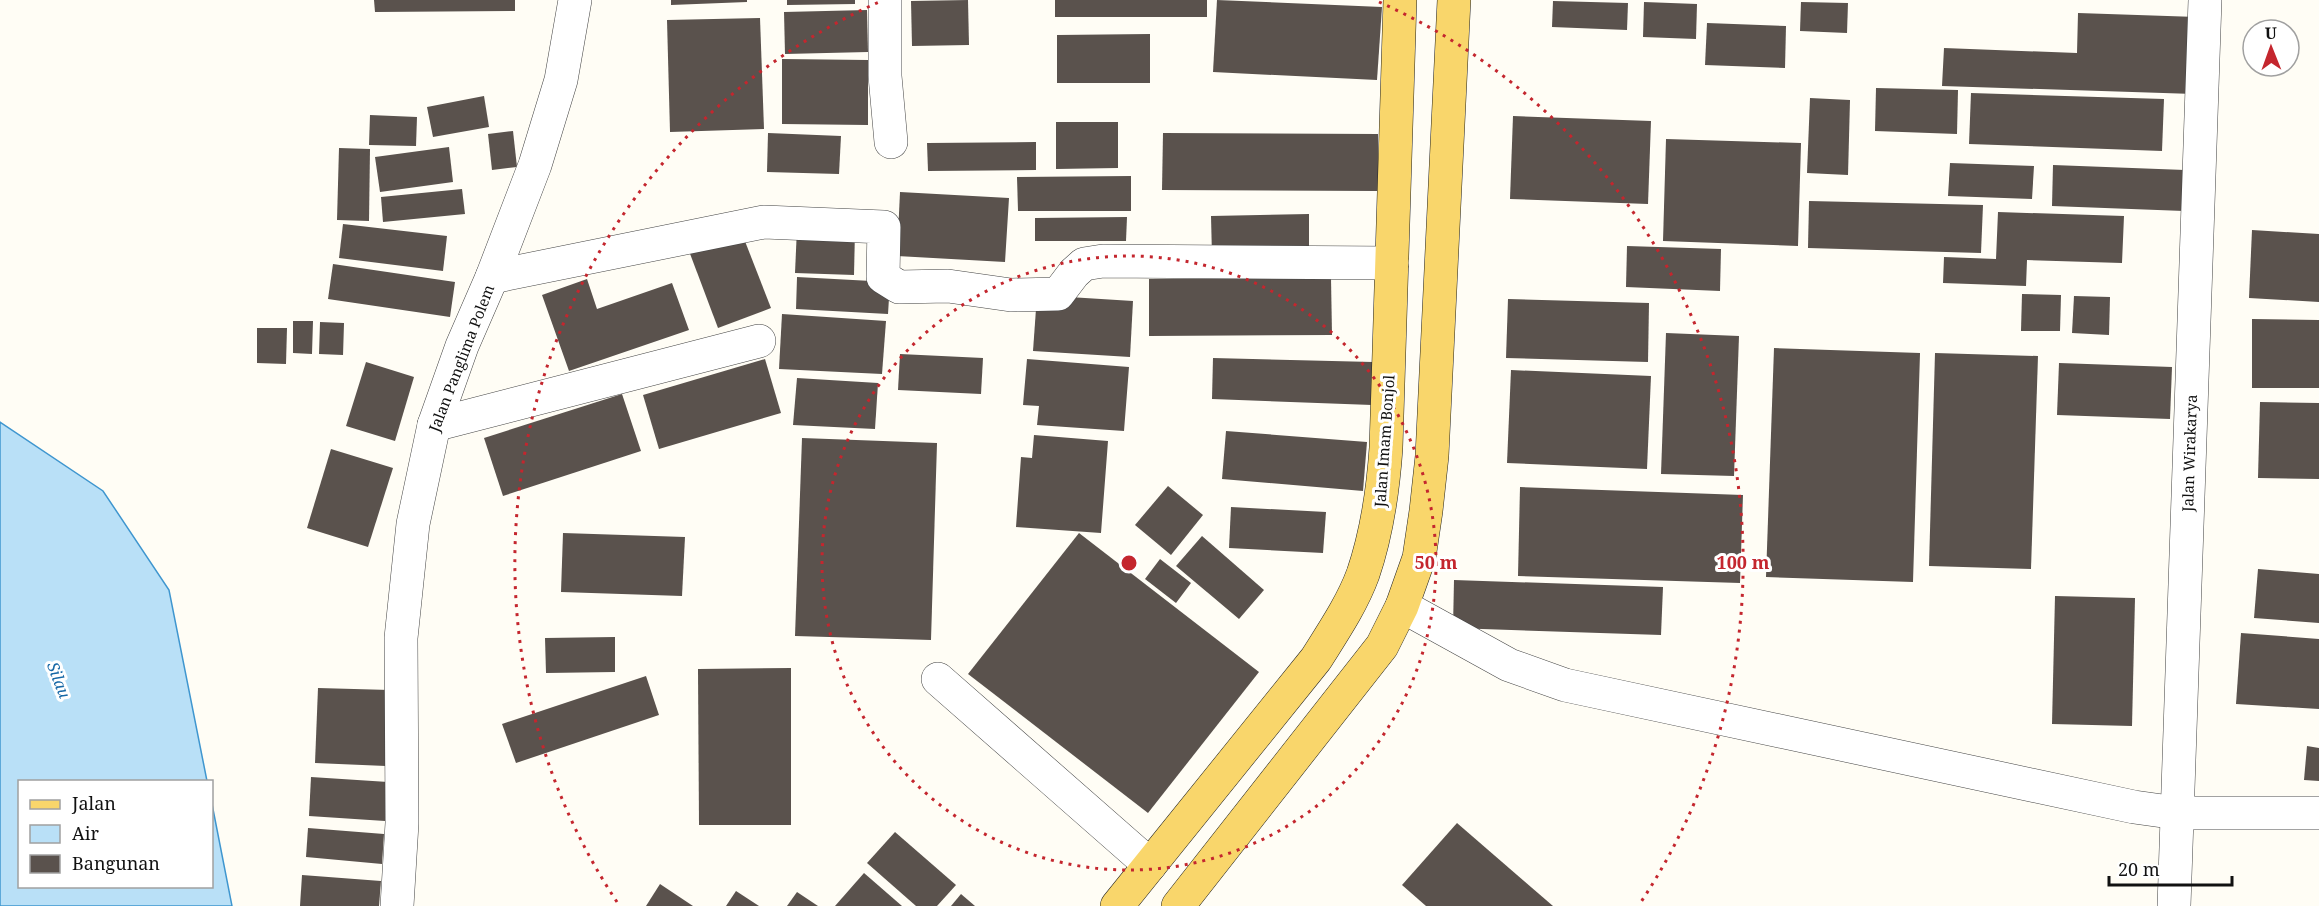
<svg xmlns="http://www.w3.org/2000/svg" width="2319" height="906" viewBox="0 0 2319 906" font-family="'Noto Serif',serif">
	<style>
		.water { fill: #b9e0f7; stroke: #3f96cf; stroke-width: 1.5 }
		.building { fill: #5a524d }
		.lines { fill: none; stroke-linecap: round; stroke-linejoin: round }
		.minor-casing { stroke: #444; stroke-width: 34 }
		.major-casing { stroke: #222; stroke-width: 34 }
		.minor { stroke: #fff; stroke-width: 33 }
		.major { stroke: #f9d66b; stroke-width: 33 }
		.ring { fill: none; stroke: #c4262e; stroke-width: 3; stroke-dasharray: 3 6 }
		.labels { text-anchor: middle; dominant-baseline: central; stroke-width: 6; stroke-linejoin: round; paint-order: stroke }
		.street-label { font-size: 15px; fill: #111; stroke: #fff }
		.water-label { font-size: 16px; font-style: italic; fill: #1768a6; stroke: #fff }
		.centre { fill: #c4262e; stroke: #fff; stroke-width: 3 }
		.ring-label { font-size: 18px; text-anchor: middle; font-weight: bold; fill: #c4262e; stroke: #fff; stroke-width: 6; stroke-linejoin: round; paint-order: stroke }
	</style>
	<rect width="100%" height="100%" fill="#fffdf5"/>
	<path class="water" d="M0 422 103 491 169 590 207 781 20 782V886H212V804L232 906H0Z"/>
	<g class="building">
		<path d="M374 0H515V11L375 12Z"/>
		<path d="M671 0H747V2L671 5Z"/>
		<path d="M787 0H855V4L787 5Z"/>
		<path d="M968 0 969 45 912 46 911 1Z"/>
		<rect x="1055" y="0" width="152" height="17"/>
		<path d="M1217 0 1382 7 1377 80 1213 72Z"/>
		<path d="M1553 1 1628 3 1627 30 1552 27Z"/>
		<path d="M1644 2 1697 4 1696 39 1643 37Z"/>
		<path d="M1801 2 1848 3 1847 33 1800 31Z"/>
		<path d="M867 10 868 52 785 54 784 12Z"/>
		<path d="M2078 13 2197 17 2194 94 1942 86 1944 48 2077 53Z"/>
		<path d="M760 18 764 129 670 132 667 20Z"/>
		<path d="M1707 23 1786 26 1785 68 1705 65Z"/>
		<path d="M1150 34V83H1057V35Z"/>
		<path d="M782 59 868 60V125L782 124Z"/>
		<path d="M1876 88 1958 90 1957 134 1875 131Z"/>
		<path d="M1971 93 2164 99 2162 151 1969 144Z"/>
		<path d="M484 96 489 127 433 137 427 107Z"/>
		<path d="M1810 98 1850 100 1848 175 1807 173Z"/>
		<path d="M370 115 417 117 416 146 369 145Z"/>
		<path d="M1513 116 1651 121 1648 204 1510 199Z"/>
		<path d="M1056 122H1118V168L1056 169Z"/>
		<path d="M513 131 517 167 492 170 488 134Z"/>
		<path d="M768 133 841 136 839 174 767 172Z"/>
		<path d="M1163 133 1378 134V191L1162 190Z"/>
		<path d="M1666 139 1801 143 1798 246 1663 241Z"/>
		<path d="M1036 142V170L928 171 927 143Z"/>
		<path d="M449 147 453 182 380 192 375 157Z"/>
		<path d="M339 148 370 149 369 221 337 220Z"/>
		<path d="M1950 163 2034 166 2032 199 1948 196Z"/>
		<path d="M2053 165 2185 170 2184 211 2052 206Z"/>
		<path d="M1131 176V211H1018L1017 177Z"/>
		<path d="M462 189 465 214 383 222 381 197Z"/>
		<path d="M900 192 1009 198 1005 262 897 256Z"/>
		<path d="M1809 201 1983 205 1981 253 1808 248Z"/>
		<path d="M1998 212 2124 216 2122 263 2027 260 2026 286 1943 283 1944 257 1996 259Z"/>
		<path d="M1309 214V254L1212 256 1211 216Z"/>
		<path d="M1127 217 1126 241H1035V218Z"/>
		<path d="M343 224 447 236 443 271 339 258Z"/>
		<path d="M797 228 855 230 854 275 795 273Z"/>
		<path d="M2252 230 2319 234V302L2249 298Z"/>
		<path d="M741 231 771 308 718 328 689 251Z"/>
		<path d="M1627 246 1721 249 1720 291 1626 287Z"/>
		<path d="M333 264 455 282 450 317 328 299Z"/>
		<path d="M797 277 890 282 888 314 796 309Z"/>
		<path d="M1331 278 1332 335 1149 336V279Z"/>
		<path d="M587 279 597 309 672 283 689 330 569 371 542 295Z"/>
		<path d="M2022 294 2061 295 2060 331H2021Z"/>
		<path d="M1037 295 1133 301 1130 357 1033 351Z"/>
		<path d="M2074 296 2110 297 2109 335 2072 333Z"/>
		<path d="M1508 299 1649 303 1648 362 1506 358Z"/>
		<path d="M782 314 886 321 882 374 779 369Z"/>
		<path d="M2252 319 2319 320V388H2252Z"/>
		<path d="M293 321H313L312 354 293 353Z"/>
		<path d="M320 322 344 323 343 355 319 354Z"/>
		<path d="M257 328H287L286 364 257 363Z"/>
		<path d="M1666 333 1739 336 1734 476 1661 474Z"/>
		<path d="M1774 348 1920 353 1913 582 1766 577Z"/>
		<path d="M1935 353 2038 356 2031 569 1929 566Z"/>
		<path d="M900 354 983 358 981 394 898 390Z"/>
		<path d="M1213 358 1373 362 1372 405 1212 399Z"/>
		<path d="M765 359 781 413 659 449 643 395Z"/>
		<path d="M1027 359 1129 367 1124 431 1037 425 1039 406 1023 405Z"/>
		<path d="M366 362 414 377 395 441 346 426Z"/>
		<path d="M2059 363 2172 367 2170 419 2057 415Z"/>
		<path d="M1511 370 1651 376 1647 469 1507 463Z"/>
		<path d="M797 378 878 383 875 429 793 425Z"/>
		<path d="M622 394 641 451 503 496 484 438Z"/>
		<path d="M2260 402 2319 403V479L2258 478Z"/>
		<path d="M1226 431 1367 442 1363 491 1222 479Z"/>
		<path d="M1034 435 1108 441 1101 533 1016 527 1021 457 1032 458Z"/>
		<path d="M802 438 937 443 931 640 795 636Z"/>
		<path d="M331 449 393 468 368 547 307 528Z"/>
		<path d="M1168 486 1203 515 1171 555 1135 525Z"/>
		<path d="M1520 487 1743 495 1740 583 1518 576Z"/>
		<path d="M1231 507 1326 512 1323 553 1229 548Z"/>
		<path d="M563 533 685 537 682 596 561 592Z"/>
		<path d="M1079 533 1259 672 1148 813 968 674Z"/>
		<path d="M1202 536 1264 590 1239 619 1176 566Z"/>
		<path d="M1160 559 1191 583 1176 603 1145 579Z"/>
		<path d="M2258 569 2319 574V623L2254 618Z"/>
		<path d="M1454 580 1663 587 1661 635 1453 628Z"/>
		<path d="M2055 596 2135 598 2132 726 2052 724Z"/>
		<path d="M2241 633 2319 639V709L2236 704Z"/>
		<path d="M615 637V672L546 673 545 638Z"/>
		<path d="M791 668V825H699L698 669Z"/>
		<path d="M646 676 659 715 516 763 502 724Z"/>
		<path d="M318 688 390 690 386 766 315 763Z"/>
		<path d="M2307 746 2319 748V781L2304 780Z"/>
		<path d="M311 777 388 782 385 821 309 816Z"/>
		<path d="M1457 823 1553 906H1426L1402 885Z"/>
		<path d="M308 828 384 834 382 864 306 857Z"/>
		<path d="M895 832 956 885 937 906H916L867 863Z"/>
		<path d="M864 873 902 906H835Z"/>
		<path d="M302 875 381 881 379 906H300Z"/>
		<path d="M660 884 693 906H646Z"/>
		<path d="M736 891 759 906H726Z"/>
		<path d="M797 892 818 906H787Z"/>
		<path d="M961 894 975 906H951Z"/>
	</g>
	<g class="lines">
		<g class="minor-casing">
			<g id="minor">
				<path d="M885 0V76L891 142"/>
				<path d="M492 277 764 222 884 227 883 277 899 287 948 286 1011 295 1058 294 1074 273 1084 264 1103 261 1392 263"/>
				<path d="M434 425 759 341"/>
				<path d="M1402 606 1509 665 1565 685 2134 807 2177 813H2319"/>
				<path d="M938 679 1150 865"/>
				<path d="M397 906 402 823 401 638 413 524 434 425 462 346 492 277 535 165 561 80 575 0"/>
				<path d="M2174 906 2205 0"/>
			</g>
		</g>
		<g class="major-casing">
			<g id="major">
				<path d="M1117 906 1316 659C1333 632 1352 604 1363 574 1377 533 1383 491 1386 448L1400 0"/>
				<path d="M1178 906 1382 646 1402 606 1419 558 1426 511 1432 456 1454 0"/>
			</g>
		</g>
		<use href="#minor" class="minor"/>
		<use href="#major" class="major"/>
	</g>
	<g class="ring">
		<circle cx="1129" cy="563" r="307"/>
		<path d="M617 902A614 614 0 0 1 879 2M1379 2A614 614 0 0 1 1641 902"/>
	</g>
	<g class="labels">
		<g class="street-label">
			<text transform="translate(461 358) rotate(-69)">Jalan Panglima Polem</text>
			<text transform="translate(1384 441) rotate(-86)">Jalan Imam Bonjol</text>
			<text transform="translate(2189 453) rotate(-88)">Jalan Wirakarya</text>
		</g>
		<g class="water-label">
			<text transform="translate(59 680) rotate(69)">Silau</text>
		</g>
	</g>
	<circle cx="1129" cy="563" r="9" class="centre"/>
	<g class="ring-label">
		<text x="1436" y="569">50 m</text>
		<text x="1743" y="569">100 m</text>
	</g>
	<rect x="18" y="780" width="195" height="108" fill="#ffffff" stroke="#a0a0a0" stroke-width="1.5"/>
	<rect x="30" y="800" width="30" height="9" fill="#f9d66b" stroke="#a0a0a0" stroke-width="1.5"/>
	<text x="72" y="810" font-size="18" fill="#111111">Jalan</text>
	<rect x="30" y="825" width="30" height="18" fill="#b9e0f7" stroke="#a0a0a0" stroke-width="1.5"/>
	<text x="72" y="840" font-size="18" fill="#111111">Air</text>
	<rect x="30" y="855" width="30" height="18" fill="#5a524d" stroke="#a0a0a0" stroke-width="1.5"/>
	<text x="72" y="870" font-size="18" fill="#111111">Bangunan</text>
	<g transform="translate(2271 48) rotate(359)"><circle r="28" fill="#ffffff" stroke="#a0a0a0" stroke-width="1.5"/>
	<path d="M0-4.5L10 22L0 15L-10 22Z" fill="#c4262e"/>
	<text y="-9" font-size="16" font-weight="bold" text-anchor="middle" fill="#111111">U</text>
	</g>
	<path d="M2109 876v9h123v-9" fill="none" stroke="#111111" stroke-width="3"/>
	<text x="2118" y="876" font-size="18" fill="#111111" stroke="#ffffff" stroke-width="4.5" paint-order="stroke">20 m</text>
</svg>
